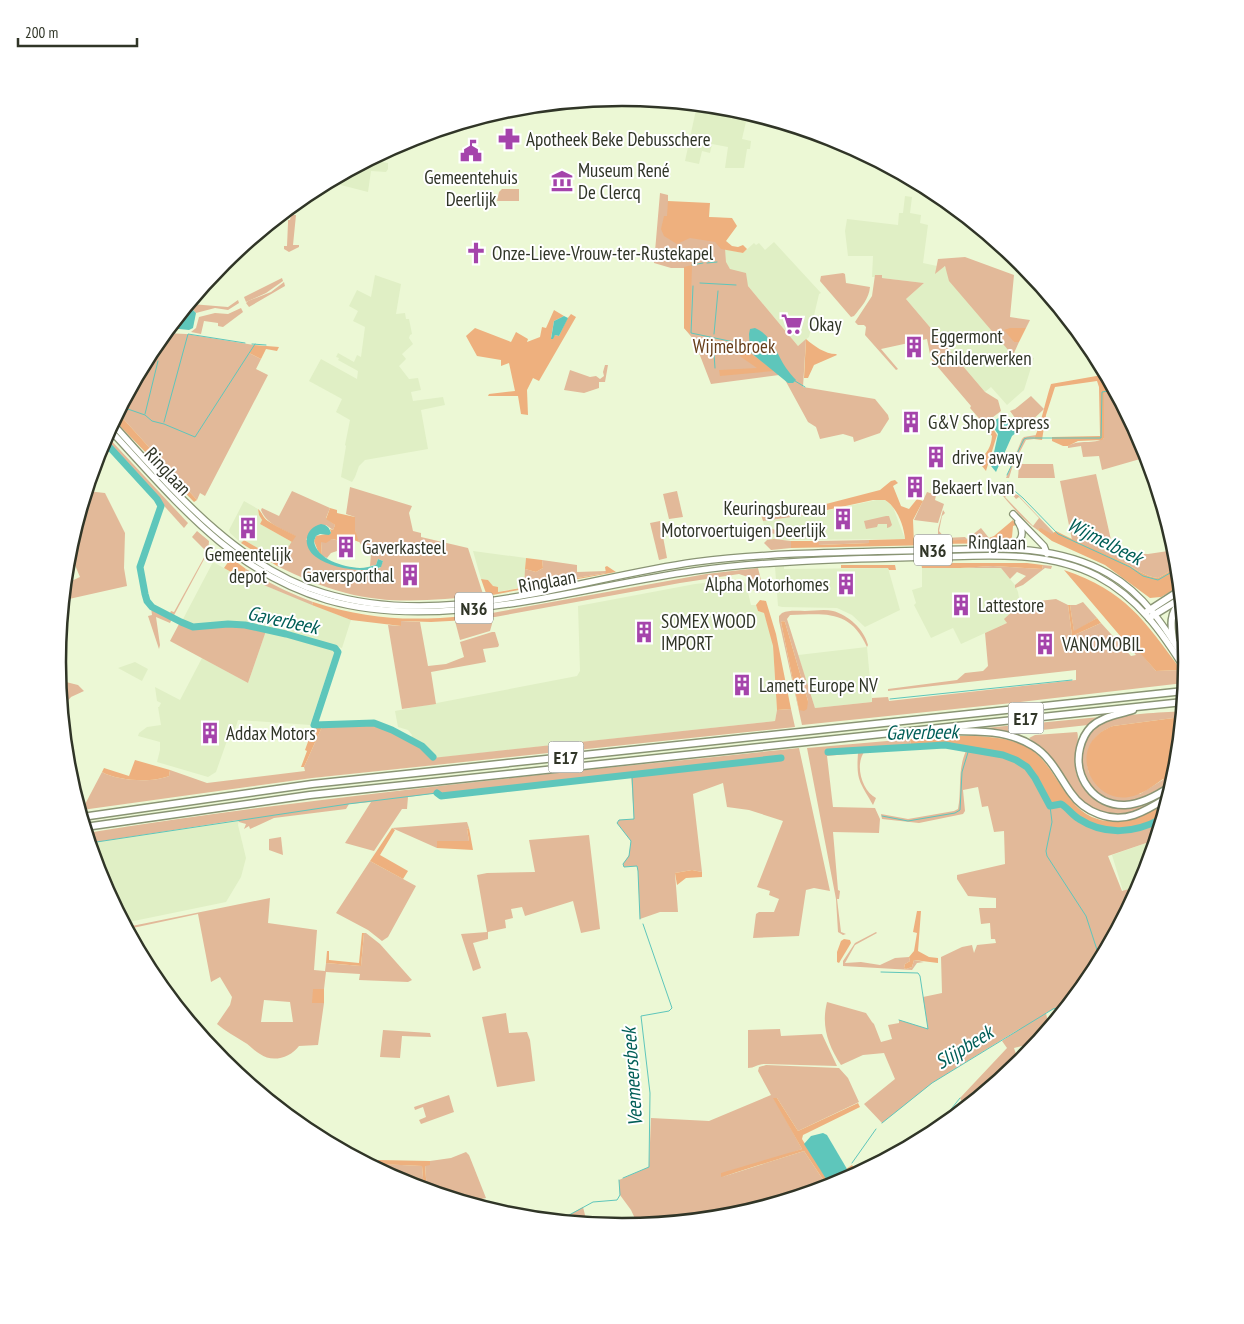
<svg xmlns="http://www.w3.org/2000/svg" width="1244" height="1324" viewBox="0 0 1244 1324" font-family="'PT Sans Narrow',sans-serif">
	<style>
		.built { fill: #e0efc5 }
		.green { fill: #e2b999; fill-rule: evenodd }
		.forest { fill: #eeb07e }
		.water { fill: #5ec6bb }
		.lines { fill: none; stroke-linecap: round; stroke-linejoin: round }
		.stream { stroke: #5ec6bb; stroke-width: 1 }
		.river { stroke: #5ec6bb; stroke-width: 7 }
		.major-casing { stroke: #899474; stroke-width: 8 }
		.highway-casing { stroke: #899474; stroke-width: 9 }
		.major { stroke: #fff; stroke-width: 5.5 }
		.highway { stroke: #fff; stroke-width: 6 }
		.labels { text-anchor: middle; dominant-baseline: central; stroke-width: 4; stroke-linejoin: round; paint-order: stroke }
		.shield { fill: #fff; stroke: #6e7268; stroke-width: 1 }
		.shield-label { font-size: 18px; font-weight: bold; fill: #303527 }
		.poi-label { font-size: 19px; fill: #303527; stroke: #fff; text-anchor: start }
		.park-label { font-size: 19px; fill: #673e19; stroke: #fff }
		.street-label { font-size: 19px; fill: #303527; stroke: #fff }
		.water-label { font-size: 20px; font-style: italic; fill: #005e57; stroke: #fff }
		.rim { fill: none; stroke: #303527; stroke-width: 2.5 }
	</style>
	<rect width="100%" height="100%" fill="#ecf8d5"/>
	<g class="built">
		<path d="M697 105 732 108 748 113 742 139 751 141 750 149H747L744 168H725L728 147 712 144 710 153 702 151 699 164 685 161Z"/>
		<path d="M370 160 388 163V169L386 172 371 171 368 192 329 182Z"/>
		<path d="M905 196 912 197 910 213 921 215 920 223 928 225 923 263 937 266 936 273 944 266 1009 351 1034 358 1024 390 1007 405 991 387 985 392 906 299 924 283 882 278V275H875V277H872L873 256H848L845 231 847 219 898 225 899 213H903Z"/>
		<path d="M774 242 821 293 819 294 809 337 798 346 748 286 730 269 726 263 725 249 743 253 754 243 756 245 759 243 765 250Z"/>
		<path d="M375 275 401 284 396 314 405 313 406 319H409L412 334 410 335 409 338 413 344 402 354 406 359 399 366 409 379 418 378 421 390 411 392 413 401 443 397 445 405 421 410 428 449 365 460 359 466 355 477 352 482 341 477 346 446 345 445 350 420 336 412 342 399 309 381 321 359 357 379 358 371 338 360 339 358 336 357 338 353 354 362 357 355 361 357 365 327 353 321 358 311 349 306 357 290 371 297Z"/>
		<path d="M881 499 885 500 893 507 905 539 767 540 763 521 806 515Z"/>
		<path d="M244 501 258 509 259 515 262 520 260 524 292 542 280 561 244 540 241 543 230 533 229 530Z"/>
		<path d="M473 551 526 558 524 587 497 592 488 580 481 579Z"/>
		<path d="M213 562 231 572 234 568 266 586 351 620 342 648 266 626 228 622 196 624 182 621Z"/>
		<path d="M784 566V569L888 568 900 610 865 627 852 615 837 608 782 607 778 606 775 567Z"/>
		<path d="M922 568H1001L1015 585 1018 592 1020 603 1014 604 1015 609 1005 619 1007 623 961 644 953 628 931 638 914 605 916 603 912 590 922 587Z"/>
		<path d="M739 579 746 584 751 605H756L758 611 764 613 771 635 773 646 777 710 775 721 435 758 434 754 428 749 411 738 412 735 408 730 398 727 395 711 577 676 580 671 578 606 695 584Z"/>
		<path d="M266 631 335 651 310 725 238 720 233 736 229 735 216 772 208 777 157 762 160 750V742L138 736 139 733 147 727 161 725 158 707H159L161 703 157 701 155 687 180 700 202 658 248 683Z"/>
		<path d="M867 647 872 702 815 708 798 655Z"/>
		<path d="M135 662 148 669 142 681 118 668Z"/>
		<path d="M239 820 238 825 246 858 241 877 226 902 124 923 100 878 90 843Z"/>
		<path d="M1155 840 1143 878 1139 886 1123 891 1112 855Z"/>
	</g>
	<g class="green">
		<path d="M502 189H519V201H497L499 192Z"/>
		<path d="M660 193 668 195V216L723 218 726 262 730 269 746 273 748 286 798 346 806 339 803 387 875 399 888 415 889 419 880 433 854 442 853 437 843 434 820 439 816 427 808 422 784 378 779 375 711 384 694 340 684 328V268H671L654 263Z"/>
		<path d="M291 215H296L293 245H299V247L289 252 284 249V246H287L288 223V220H290Z"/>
		<path d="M965 257 1014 275 1010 317 1030 320 1026 328H1010L1014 342H1019L1014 353 1009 351 949 281 945 266 935 274 938 259Z"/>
		<path d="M843 273 845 274 846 283 870 287C869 299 861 307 854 316L851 317 820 281 821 276Z"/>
		<path d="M875 275H882V278L924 283 906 299 985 392 998 400 1001 411 984 424 970 408 971 406 931 359 927 339 881 349 898 369 896 370 865 335 866 327 864 325H858L855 322 872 296Z"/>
		<path d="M282 278 283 281 266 293 246 302 244 297Z"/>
		<path d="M284 282 285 286 249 307 246 303 248 301 271 292Z"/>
		<path d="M238 300 239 303 228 310 215 308 196 313 192 309H189L191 304 228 307Z"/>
		<path d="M241 308 243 312 223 327 218 326V323L204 321 201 334 191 332 196 328 199 317 215 313 228 314Z"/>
		<path d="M165 333 186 334 254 345 249 353 261 359 256 369 268 375 205 496 200 493 197 500 118 413 153 348Z"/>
		<path d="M605 365H608L605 382H599V388L584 393 564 390 570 370 590 377 596 376 600 379 604 376 603 372Z"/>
		<path d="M1115 392 1144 446 1147 457 1102 470 1099 456 1083 457 1081 446 1068 448V446C1079 439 1094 445 1104 438V393Z"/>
		<path d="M1031 396 1044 409 1023 429 1010 411 1015 409Z"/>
		<path d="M106 435 188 523 184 528 104 439Z"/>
		<path d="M1036 435 1034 439 1026 440 1013 465 1009 478H1006L1022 439 1024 437Z"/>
		<path d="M1019 464H1053L1055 478H1018Z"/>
		<path d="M1096 474 1114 553 1148 554 1175 550 1177 567 1158 578C1145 577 1135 568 1123 562 1106 554 1088 547 1072 540L1060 481Z"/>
		<path d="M1006 482 1014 494 1018 495 1054 533 1052 535 1042 529H1038L1039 531C1023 520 1011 506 999 491V489H1002L1007 495 1005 497 1033 526 1039 518 1019 497 1016 499 1007 488Z"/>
		<path d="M350 487 412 506 409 513 413 531 421 533V537L468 548 483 594 481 596C436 600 390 605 346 593 322 587 300 577 277 566L295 536C283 529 266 524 261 510L262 508 279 516 292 491 330 508 326 518 335 525 333 530 326 525 306 539 328 563 360 570 380 568 383 561 378 559 376 565 370 566 371 554 363 549C362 544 359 543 357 538 354 531 355 524 355 517L346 514Z"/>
		<path d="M87 491 105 493 125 533 124 568 127 586 69 599 65 591V584L80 577 69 551Z"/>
		<path d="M677 491 683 517 669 519 663 494Z"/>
		<path d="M927 492 936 495 935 500 944 504 938 523 914 520Z"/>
		<path d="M826 504 827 510 806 515 763 521 761 515 787 513Z"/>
		<path d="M943 510 945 513 942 516 939 531 945 538 965 537 967 539 981 528 989 538 938 542V529Z"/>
		<path d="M886 516H889L892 525 890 527 887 528V524H878L877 527 866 529 864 521Z"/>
		<path d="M660 521 667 558 659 560 650 523Z"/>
		<path d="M764 527 789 533V536L818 535 819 530 821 531 822 535 821 537H790L770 533 762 535 760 528Z"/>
		<path d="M197 531 209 541 208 552 173 617 169 615 171 611 174 612 207 552 192 537Z"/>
		<path d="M332 539 340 541 337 551 331 553 327 558 322 556 321 542Z"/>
		<path d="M774 539 791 541V548L771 550 764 543 767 540Z"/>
		<path d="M869 540V543L818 545V541Z"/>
		<path d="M542 560 577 565V572L606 571V573L524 587 525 569 536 572 543 568Z"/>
		<path d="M1043 565 1052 566 1051 569 1045 568 1023 585 1015 588V585L1026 576 1017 572 1010 579 1001 568H960L993 566 1042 569Z"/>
		<path d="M758 568 763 588 759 593 753 590 748 577 739 574 680 583 495 617H493L492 613 706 574Z"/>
		<path d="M246 569C268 583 290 593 313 602L312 605 266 586 243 574Z"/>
		<path d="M1056 599 1068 605 1072 636 1101 623 1131 656 1136 655 1127 644 1132 643 1156 671 1181 670 1185 677 1184 683 1012 703 802 725 779 621V616L782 613C789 610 797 611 805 611 814 611 824 609 833 611 848 615 864 629 868 645L867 647C850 609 825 614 790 615L787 619 815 708 872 702V698L888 697 889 701 1076 680V670L888 691V689L957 680 965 673 983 671 988 666 985 633 1007 623 1004 619 1015 609 1014 604ZM783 621 785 622 808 701 799 710 781 622Z"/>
		<path d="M1083 602 1097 618 1074 632 1070 605H1076Z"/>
		<path d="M151 607 172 619 170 623 156 617 160 645 159 649 148 616 152 615Z"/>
		<path d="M490 613 492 624 490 631 460 640 455 621 468 620 467 616Z"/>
		<path d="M401 621 420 622 428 666 446 664 464 657 460 642 492 632H495L499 645 498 647 483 649 486 662 431 672 436 704 402 709 388 625 401 626Z"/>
		<path d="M179 624C195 631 210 626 226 626 240 626 253 629 266 631L248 683 170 641Z"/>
		<path d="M66 682 78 685 84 691 71 697 62 708 60 683Z"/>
		<path d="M791 709 795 727 312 778 82 810 102 772C118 781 152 783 169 776L170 770 207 783 305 771 304 767 322 727 376 724 422 747 432 758 775 721 777 710Z"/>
		<path d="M1182 711 1181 717 1113 726C1092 734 1083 751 1089 773L1140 794 1164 779 1165 781 1174 776 1173 780C1160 788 1147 799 1132 801 1081 810 1062 739 1105 721 1125 713 1160 713 1182 711Z"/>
		<path d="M1100 717 1088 725 1033 731 1017 735 985 729V728Z"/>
		<path d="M1077 732C1080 737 1074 757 1075 766 1077 792 1105 814 1131 807 1145 804 1158 795 1171 789L1169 794 1145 807 1127 815 1110 814 1095 810 1080 800 1052 758 1029 738 1035 735Z"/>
		<path d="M910 739 911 745 952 743 969 749 1003 755 1016 760 1027 767 1035 778 1050 805 1061 804 1073 814 1089 824 1096 827 1110 830 1153 824 1161 819 1155 840 1108 856 1122 891 1139 886 1128 906H1125L1127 910 1091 976 1067 1005 1059 1006 1046 1013 1049 1027 1028 1053 1022 1046 1014 1048 1019 1063 965 1107 960 1098 1007 1048 1002 1041 1021 1028 932 1083 882 1123 864 1104 895 1079 884 1053 863 1055 841 1065C828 1045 821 1026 827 1002L866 1013 872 1022 874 1024 881 1042 892 1039 888 1025 899 1023V1020L928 1029 923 997 942 993 941 957 962 947 972 945 974 953 977 945 996 943 995 939H991L990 923 981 924 979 908H996V898L968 896 957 879V875L1005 864 1004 831 994 832 988 806 982 807 978 787 963 790 965 811 963 814 919 823 882 819 881 814 908 819 954 811 958 809C962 789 957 771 966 751L961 748 949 747 865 751C854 764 862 791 876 798L873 805C860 782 856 781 858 753L827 756 833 807 875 808 880 819 879 833 833 832 838 890 840 891 839 899H837L841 932 846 934 843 935 838 932 836 899 807 748Z"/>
		<path d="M799 748 830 891 814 888 806 890 799 936 753 938 756 914 759 912H774L779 899 769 895 770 891 757 887 783 821 749 810 727 807 723 783 693 794 702 872 692 870 675 873 678 912H660L640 919 638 871 637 866 624 867 623 864 629 855 631 841 617 823 619 820 634 819 631 774 441 796 437 793 408 797 407 809H402L374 851 345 843 371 802 349 804 346 809 274 818 250 829 249 826 244 829 246 824 239 822 238 820 90 843 87 833C323 795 561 773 799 748Z"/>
		<path d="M467 822 469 828 467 829 469 841H438L437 848 392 828Z"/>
		<path d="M589 835 600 929 581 933 573 901 525 916 522 907 511 909 513 918 505 920 506 928 488 932V939L473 943 481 968 473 971 461 934 487 932 477 875 487 873 535 872 529 840Z"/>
		<path d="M281 837 283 855 269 850V839Z"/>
		<path d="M370 861 416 886 388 937 382 941 368 930 336 913Z"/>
		<path d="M270 898 268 923 317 930 314 970 325 971 326 963 361 966 364 933H366L380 944 412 980 408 982 359 980 360 974 326 972 324 989H313V1003H324L318 1045 299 1046C290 1058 272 1063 260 1054 254 1051 250 1045 244 1042 235 1036 225 1031 217 1024L230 1005 232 997 220 977 211 982 198 914 128 929 127 927ZM264 1000 290 1002 293 1022H261Z"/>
		<path d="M876 932 877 933 855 945 845 963 861 962 880 965 895 958 909 957 910 961 905 964 904 968 906 969 912 967 914 960 924 962 917 963 912 970 843 966V961L855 943Z"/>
		<path d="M506 1013 509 1033 527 1032 530 1040 535 1081 497 1087 482 1017Z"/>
		<path d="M780 1029 781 1036 822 1034 837 1066 764 1064C758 1064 754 1068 748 1068V1030Z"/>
		<path d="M383 1030 430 1033 431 1037 402 1036 400 1058 380 1057Z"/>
		<path d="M766 1065 839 1068 848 1078 859 1102 798 1131 777 1098H774L802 1149 722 1177 804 1151 828 1187 732 1216 638 1225 631 1210 620 1195 619 1180 649 1167 651 1118 709 1121 771 1095 758 1071 759 1067Z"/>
		<path d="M449 1095 454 1112 421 1124 419 1120 426 1117 423 1107 415 1110 414 1107Z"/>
		<path d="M466 1152 469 1155 486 1198 468 1202 427 1190 425 1165H430V1161L451 1158Z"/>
		<path d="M381 1164 422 1166 424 1189 406 1183 390 1175 391 1168 381 1166Z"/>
		<path d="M583 1207 587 1223 560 1220Z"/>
	</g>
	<g class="forest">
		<path d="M668 201 710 203 709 217 732 218 737 226 726 241 732 246 738 247 743 245 747 249 743 253 721 249 715 242 690 238 677 244 664 236 661 229 664 216H667Z"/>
		<path d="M692 265 690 334 684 328V267Z"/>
		<path d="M554 310 564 316 554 321 551 338 555 335 559 336 567 319 571 314 576 317 539 381 533 378 527 390 528 415 521 414 518 396H488L489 394 515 391 509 363 501 366V360L477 356 466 336 475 328 511 342 516 332 528 339 527 342 540 337 542 327 546 328Z"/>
		<path d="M1010 328H1026L1019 342H1014L1004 330Z"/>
		<path d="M806 339C814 346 825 354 836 354L837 355 814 365 808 378H804Z"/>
		<path d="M738 344 774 371 720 376 719 370 757 368 741 357 734 347V345Z"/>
		<path d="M254 345 279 347 277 351 266 349 261 359 249 353Z"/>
		<path d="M1102 375C1102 383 1106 387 1113 389L1115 392 1104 393V438L1102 440 1078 441 1068 446H1063L1052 441V437L1100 436 1099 387 1097 381 1055 387 1046 415 1042 440 1034 439C1042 421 1045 402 1051 384Z"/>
		<path d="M118 413 197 500 194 502 114 420Z"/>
		<path d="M987 422 992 427 997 435 986 471 978 461C987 453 991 448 992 436L985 428 986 427 984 424Z"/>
		<path d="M895 480 898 483 893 486 901 506 909 509 917 499 923 501 913 520 914 543 935 542V545L791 548V541H818L819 545 869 543V540L905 539C904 526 897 507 885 500H873L827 510 826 504 880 490 891 481Z"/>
		<path d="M330 508 337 510V513L355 517V530L359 542 343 536 341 541 332 539 326 543 321 542 322 556 318 551 314 541 316 536 331 533 330 529 333 530 335 525 326 519Z"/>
		<path d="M258 509C262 512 263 518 268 521 277 527 287 531 296 536L292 542 260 524 262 520 259 515Z"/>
		<path d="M1013 520 1016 525 1013 526 1012 537 1007 543 939 544V542L942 541 989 538 994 536Z"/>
		<path d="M1041 528 1052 534 1056 531C1078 543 1101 551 1123 562 1135 568 1145 577 1158 578L1177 567 1179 587 1161 597 1150 598 1105 565 1052 541 1039 531 1038 529Z"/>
		<path d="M244 540 280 561 277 566 241 543Z"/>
		<path d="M231 558 246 569 243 574 234 568 231 572 224 568Z"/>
		<path d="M526 558 542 560 543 568 536 572 525 569Z"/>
		<path d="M921 563H1027L1043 565 1042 569 993 566 960 568H922Z"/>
		<path d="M841 565H895L896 570H889L888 568H841Z"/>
		<path d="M607 566 616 572 487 596 481 579 488 580 493 586 498 587V592L606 573 605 567Z"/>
		<path d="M1064 570C1126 591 1144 620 1181 670L1156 671 1132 644H1127Z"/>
		<path d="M760 600 766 601 776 634 791 709 777 710 773 646 764 613 758 611 756 605Z"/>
		<path d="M313 602C369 620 409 621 467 616L468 620 431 622 401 621V626L351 620 312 605Z"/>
		<path d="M1068 605H1070L1074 631 1097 618 1101 623 1072 636Z"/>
		<path d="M1181 607 1186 652C1177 638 1172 623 1181 607Z"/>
		<path d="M783 621 785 622 808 701 807 709 804 711 799 710 781 622Z"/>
		<path d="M1181 717 1174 776 1165 782 1163 779C1153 786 1142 795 1129 797 1091 804 1064 744 1113 726Z"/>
		<path d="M314 725 322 727 304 767H301L307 751 305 750Z"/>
		<path d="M959 736C984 736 1012 736 1033 751 1048 762 1057 781 1068 796 1095 834 1132 823 1166 803L1161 819C1135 833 1105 836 1079 819 1072 815 1068 808 1061 804L1050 806 1035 778 1027 767 1016 760 1003 755 969 749 952 743 911 745 910 739Z"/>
		<path d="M135 760 170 770 169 776C152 783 118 781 102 772L104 768 129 776Z"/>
		<path d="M392 828 395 830 380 855 408 871 403 879 370 861Z"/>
		<path d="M469 828 473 850 437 848V841H469L467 829Z"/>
		<path d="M692 870 702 872V877L686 878 677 885 675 873Z"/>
		<path d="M917 911H921L918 951 929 957 938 958V963L914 960 912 967 906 969 904 968 905 964 910 961 909 957 914 951 917 933 913 932Z"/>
		<path d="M362 933H364L361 966 326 963 327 951H329V960L359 963Z"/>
		<path d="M844 939 850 940 851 943 839 963 837 962V952L841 941Z"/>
		<path d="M313 989H324V1003H312Z"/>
		<path d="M773 1098H777L798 1131 858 1103 860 1107 803 1135 802 1139 828 1181 852 1165 857 1173 838 1184 828 1187 804 1151 721 1177V1173L802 1149Z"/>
		<path d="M378 1160 430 1161V1165L425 1166 427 1190 424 1189 422 1166 378 1164Z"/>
	</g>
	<g class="water">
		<path d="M185 309H192L196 313 193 328 189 330 170 328Z"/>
		<path d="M564 316 568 318 559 336 555 335 553 339H551L554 321Z"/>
		<path d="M755 328C772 335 776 353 786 368 789 372 792 376 796 380L793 383H788L750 352 749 334 750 329Z"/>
		<path d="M1002 416 1017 432 1012 436 996 472 991 466 998 434 990 423Z"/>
		<path d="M321 524C327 525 329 527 331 533L329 535 320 534 316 536 314 541C316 559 343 567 360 568 365 568 371 566 376 565L378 559 383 561 381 567C365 574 330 568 316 557 302 547 304 528 321 524Z"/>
		<path d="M823 1133 827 1135 847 1169 828 1182 804 1144 811 1136Z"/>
	</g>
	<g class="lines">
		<g class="stream">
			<path d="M707 263 717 262"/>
			<path d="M692 265 703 263"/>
			<path d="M700 283 736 285"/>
			<path d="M693 286 691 333 734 342"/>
			<path d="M166 332 175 333"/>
			<path d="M714 334 718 291"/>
			<path d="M713 339 715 368"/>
			<path d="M252 344 266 345"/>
			<path d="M738 344 750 352"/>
			<path d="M795 381 805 387"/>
			<path d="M122 407 145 415 152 421 164 424 195 437 255 344"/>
			<path d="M145 414 158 361"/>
			<path d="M164 422 188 334 245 343"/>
			<path d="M1007 475 1024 439 1027 438H1101L1102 392 1114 390"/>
			<path d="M1008 482 1009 486 1023 498 1058 534 1130 567 1143 576 1158 580 1177 569"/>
			<path d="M890 699 1072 680"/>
			<path d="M632 774 634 819 619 820 617 823 631 841 629 856 623 864 624 867 637 866 638 871 640 919"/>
			<path d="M1050 806 1052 822 1046 851 1047 856 1086 916 1100 959"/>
			<path d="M882 816 908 821 955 813 960 810 962 772 969 749"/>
			<path d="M90 843 348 804 437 793"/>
			<path d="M881 972 918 973 920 976 928 1029 899 1020"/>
			<path d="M882 1123 932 1083 1053 1009 1067 1005"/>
			<path d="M933 1127 944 1118 960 1098"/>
			<path d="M360 1159 372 1160 371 1165"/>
			<path d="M852 1163 876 1129"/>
			<path d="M855 1167 857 1173"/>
			<path d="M623 1178 649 1167 650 1093 641 1016 669 1011 672 1008 643 924"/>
			<path d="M560 1220 593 1202 617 1200 620 1195 619 1180"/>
		</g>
		<g class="river">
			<path d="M103 440 157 499 161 506 140 567 145 594 147 601 152 607 181 622 193 627 228 624 245 625 286 634 335 648 338 652 314 725 374 723 392 730 422 746 433 757"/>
			<path d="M828 752 945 745 1003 755 1016 760 1027 767 1035 778 1050 806 1061 804C1068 808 1072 815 1079 819 1105 836 1135 833 1161 819"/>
			<path d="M437 793 441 796 781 758"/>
		</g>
		<g class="major-casing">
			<g id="major">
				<path d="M112 423C171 488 238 568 324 593 446 630 574 579 695 562 774 552 854 552 934 550 993 548 1055 543 1109 574 1144 594 1166 628 1186 662"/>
				<path d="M109 429C175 500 231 572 327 600 441 633 578 587 694 571 773 560 852 559 932 557 987 556 1047 550 1097 576 1138 598 1162 632 1186 671"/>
				<path d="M1013 514 1044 546 1047 554"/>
				<path d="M1010 548C1021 542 1026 534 1018 522"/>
			</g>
		</g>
		<g class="highway-casing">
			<g id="highway">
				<path d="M1145 613 1179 591"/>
				<path d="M1149 618 1180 599"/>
				<path d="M1173 640C1171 626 1169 613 1181 602"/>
				<path d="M1133 710C1118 715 1103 716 1091 727 1085 733 1082 740 1080 748 1073 777 1094 806 1125 805 1142 804 1158 795 1171 786"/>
				<path d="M940 731C970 731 1007 729 1033 746 1051 757 1059 776 1071 793 1084 812 1111 823 1134 815 1146 811 1157 804 1168 797"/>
				<path d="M82 817 312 784 1184 691"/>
				<path d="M85 827 310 795 1183 702"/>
			</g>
		</g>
		<use href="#major" class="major"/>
		<use href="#highway" class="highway"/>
	</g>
	<defs>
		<g id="pharmacy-bare" transform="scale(1.725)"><path d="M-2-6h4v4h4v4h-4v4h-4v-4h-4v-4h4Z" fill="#a544ab" stroke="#fff" stroke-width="2.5" paint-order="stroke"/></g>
		<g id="civic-bare" transform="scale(1.725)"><path d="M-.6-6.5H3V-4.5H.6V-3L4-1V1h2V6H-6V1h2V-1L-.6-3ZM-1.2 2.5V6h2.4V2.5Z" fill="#a544ab" stroke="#fff" stroke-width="2.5" paint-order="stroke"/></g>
		<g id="museum-bare" transform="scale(1.725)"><path d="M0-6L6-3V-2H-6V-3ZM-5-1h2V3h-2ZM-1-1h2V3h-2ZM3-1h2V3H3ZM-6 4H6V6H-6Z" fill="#a544ab" stroke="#fff" stroke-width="2.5" paint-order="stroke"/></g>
		<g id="church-bare" transform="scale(1.725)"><path d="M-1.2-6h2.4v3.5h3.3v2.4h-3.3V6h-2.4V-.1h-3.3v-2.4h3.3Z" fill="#a544ab" stroke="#fff" stroke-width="2.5" paint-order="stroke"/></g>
		<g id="supermarket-bare" transform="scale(1.725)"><path d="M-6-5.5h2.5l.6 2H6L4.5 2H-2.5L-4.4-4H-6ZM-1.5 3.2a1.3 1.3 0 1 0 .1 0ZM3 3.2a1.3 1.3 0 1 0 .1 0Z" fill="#a544ab" stroke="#fff" stroke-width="2.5" paint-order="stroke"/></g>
		<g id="building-bare" transform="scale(1.725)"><path d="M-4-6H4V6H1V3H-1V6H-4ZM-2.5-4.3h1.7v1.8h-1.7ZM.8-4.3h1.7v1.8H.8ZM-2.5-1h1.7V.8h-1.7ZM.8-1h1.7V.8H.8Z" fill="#a544ab" stroke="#fff" stroke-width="2.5" paint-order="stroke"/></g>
	</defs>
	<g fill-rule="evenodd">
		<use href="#pharmacy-bare" x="509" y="139"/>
		<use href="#civic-bare" x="471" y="151"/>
		<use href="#museum-bare" x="562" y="181"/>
		<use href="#church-bare" x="476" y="253"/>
		<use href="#supermarket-bare" x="792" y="324"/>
		<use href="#building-bare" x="914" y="347"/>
		<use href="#building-bare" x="911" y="422"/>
		<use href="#building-bare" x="936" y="457"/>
		<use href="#building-bare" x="915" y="487"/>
		<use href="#building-bare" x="843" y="519"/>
		<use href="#building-bare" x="248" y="528"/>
		<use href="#building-bare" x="346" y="547"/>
		<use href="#building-bare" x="410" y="575"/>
		<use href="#building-bare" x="846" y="584"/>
		<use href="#building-bare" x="961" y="605"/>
		<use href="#building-bare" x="644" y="632"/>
		<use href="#building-bare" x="1045" y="644"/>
		<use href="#building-bare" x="742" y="685"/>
		<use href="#building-bare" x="210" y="733"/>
	</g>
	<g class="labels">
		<g class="shield">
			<rect x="914" y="534.5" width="38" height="31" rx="4"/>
			<rect x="455" y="592.5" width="38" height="31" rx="4"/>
			<rect x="1008.5" y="702.5" width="35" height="31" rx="4"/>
			<rect x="548.5" y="741.5" width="35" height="31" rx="4"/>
		</g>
		<g class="shield-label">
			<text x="933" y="550">N36</text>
			<text x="474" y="608">N36</text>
			<text x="1026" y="718">E17</text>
			<text x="566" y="757">E17</text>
		</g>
		<g class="poi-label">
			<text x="526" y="139">Apotheek Beke Debusschere</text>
			<text x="578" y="170">Museum René<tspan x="578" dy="22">De Clercq</tspan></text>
			<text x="471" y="177" text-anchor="middle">Gemeentehuis<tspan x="471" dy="22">Deerlijk</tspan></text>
			<text x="492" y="253">Onze-Lieve-Vrouw-ter-Rustekapel</text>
			<text x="809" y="324">Okay</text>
			<text x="931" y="336">Eggermont<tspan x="931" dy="22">Schilderwerken</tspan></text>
			<text x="928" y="422">G&amp;V Shop Express</text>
			<text x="952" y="457">drive away</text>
			<text x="932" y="487">Bekaert Ivan</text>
			<text x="826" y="508" text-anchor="end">Keuringsbureau<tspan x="826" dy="22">Motorvoertuigen Deerlijk</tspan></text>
			<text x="362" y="547">Gaverkasteel</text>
			<text x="248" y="554" text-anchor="middle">Gemeentelijk<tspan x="248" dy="22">depot</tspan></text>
			<text x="394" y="575" text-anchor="end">Gaversporthal</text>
			<text x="829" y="584" text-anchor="end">Alpha Motorhomes</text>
			<text x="978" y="605">Lattestore</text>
			<text x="661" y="621">SOMEX WOOD<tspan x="661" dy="22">IMPORT</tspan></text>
			<text x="1062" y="644">VANOMOBIL</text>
			<text x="759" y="685">Lamett Europe NV</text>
			<text x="226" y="733">Addax Motors</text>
		</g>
		<g class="park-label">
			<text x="734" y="346">Wijmelbroek</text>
		</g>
		<g class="street-label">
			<text transform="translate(168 471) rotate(47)">Ringlaan</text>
			<text transform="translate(997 542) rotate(1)">Ringlaan</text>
			<text transform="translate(547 581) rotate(-10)">Ringlaan</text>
		</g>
		<g class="water-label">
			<text transform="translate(1105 541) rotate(27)">Wijmelbeek</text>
			<text transform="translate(283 620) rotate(12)">Gaverbeek</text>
			<text transform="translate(922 732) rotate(-1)">Gaverbeek</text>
			<text transform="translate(964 1047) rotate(-32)">Slijpbeek</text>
			<text transform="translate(632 1077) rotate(-94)">Veemeersbeek</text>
		</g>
	</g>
	<path d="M0 0H1244V1324H0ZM66 662a556 556 0 1 1 1112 0a556 556 0 1 1-1112 0Z" fill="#fff" fill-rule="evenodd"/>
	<path class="rim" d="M66 662a556 556 0 1 1 1112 0a556 556 0 1 1-1112 0Z"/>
	<path d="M18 38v8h119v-8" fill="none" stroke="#303527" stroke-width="2.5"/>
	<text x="25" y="38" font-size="15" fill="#303527" stroke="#ffffff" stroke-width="4" paint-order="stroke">200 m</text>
</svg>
